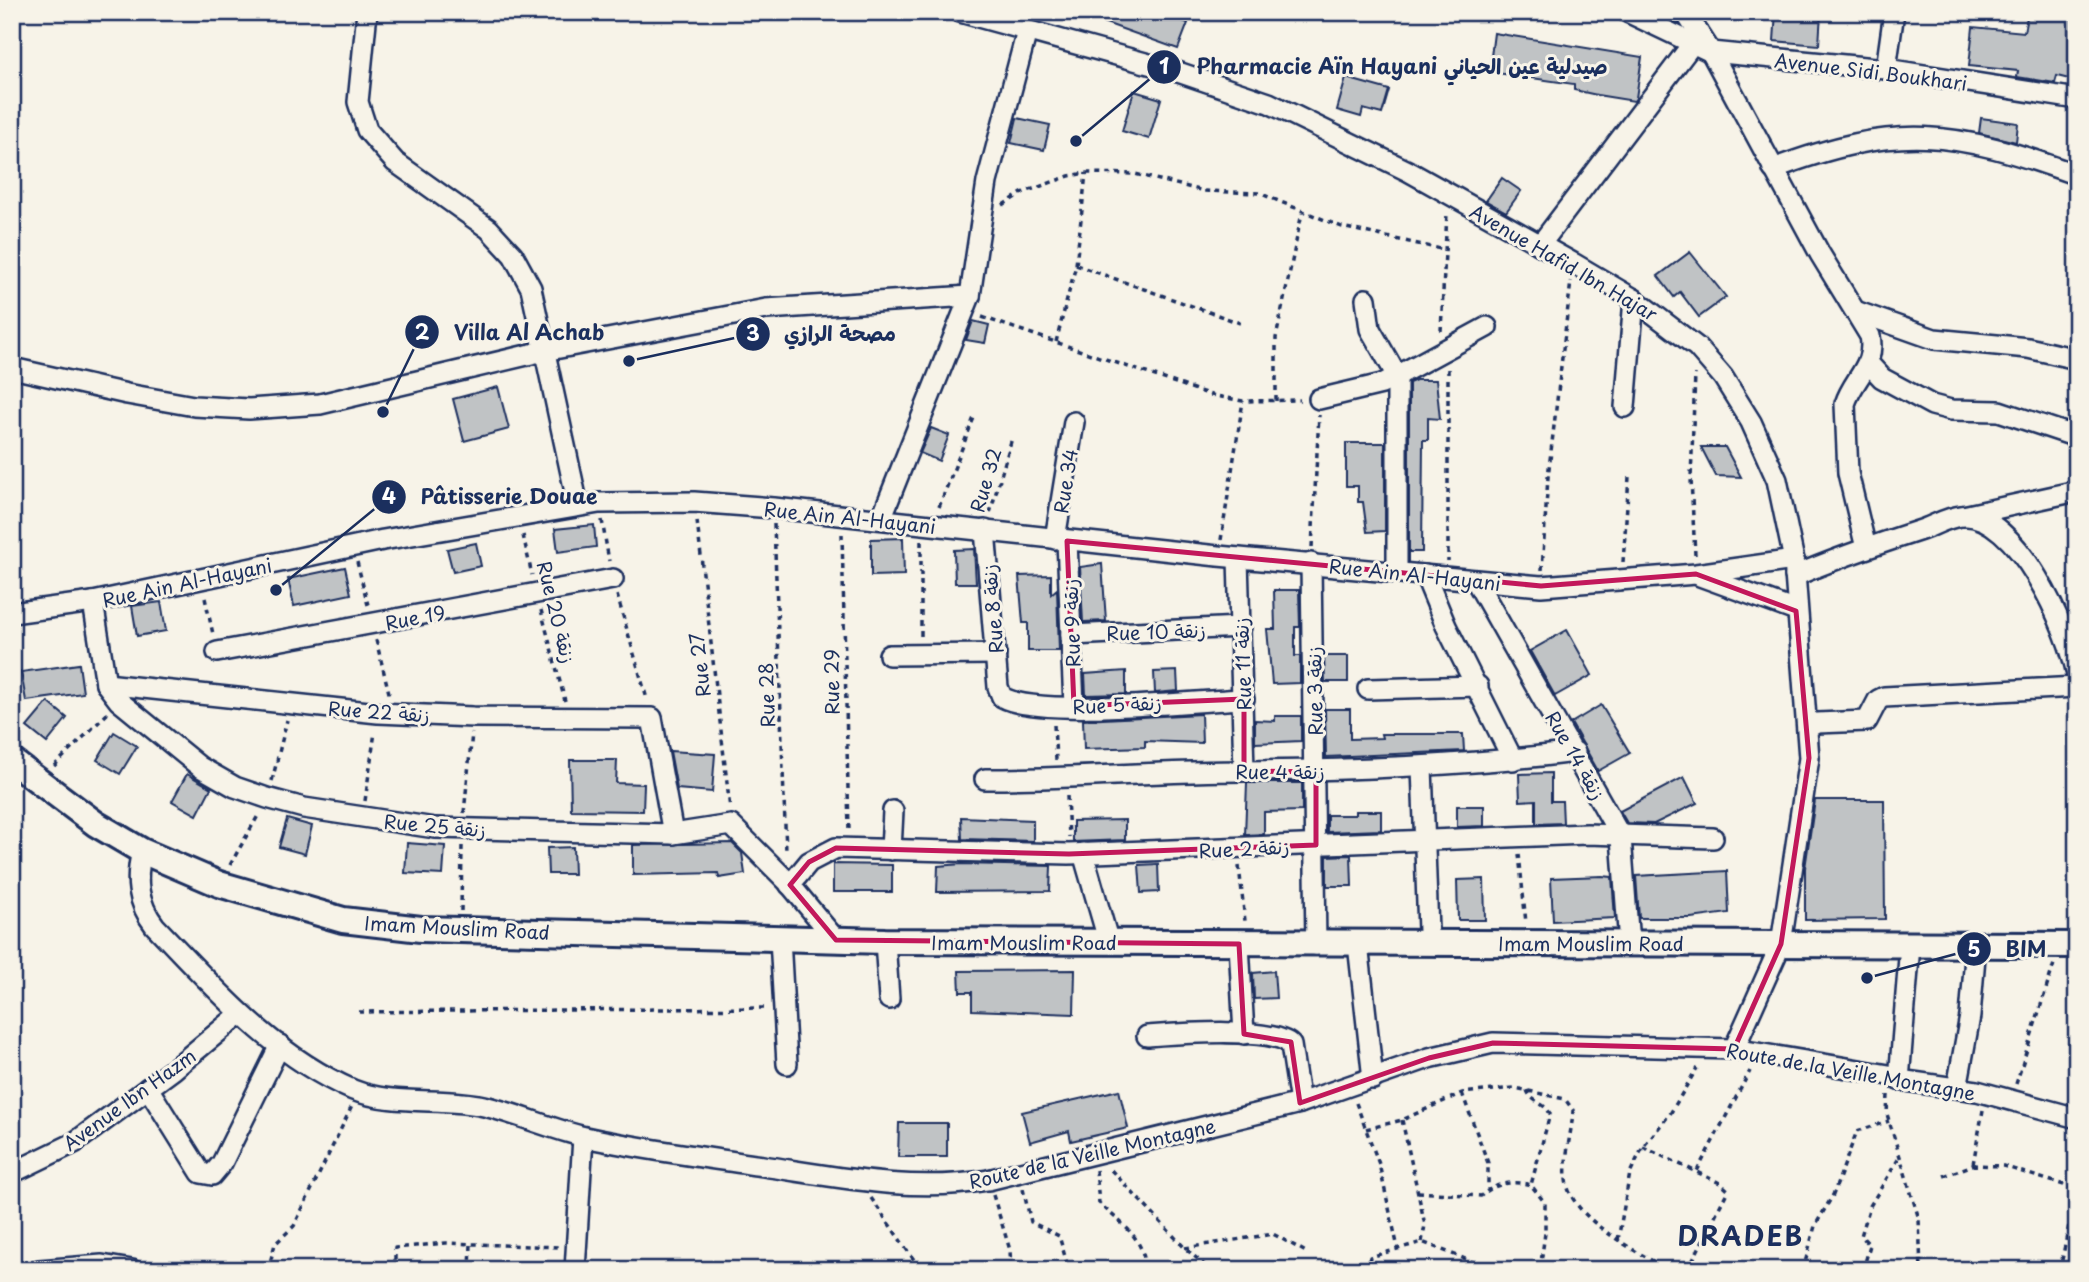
<svg xmlns="http://www.w3.org/2000/svg" width="2089" height="1282" viewBox="0 0 2089 1282" font-family="'Playpen Sans','Playpen Sans Arabic',sans-serif">
	<style>
		.building { fill: #c0c3c5; stroke: #1b2f5e; stroke-width: 2 }
		.lines { fill: none; stroke-linecap: round; stroke-linejoin: round }
		.minor-casing { stroke: #1b2f5e; stroke-width: 24 }
		.major-casing { stroke: #1b2f5e; stroke-width: 30 }
		.path { stroke: #1b2f5e; stroke-width: 3.5; stroke-dasharray: 5 5; stroke-linecap: butt }
		.minor { stroke: #f7f3e8; stroke-width: 19 }
		.major { stroke: #f7f3e8; stroke-width: 24 }
		.marked { fill: none; stroke: #c2185b; stroke-width: 5; stroke-linejoin: round }
		.labels { text-anchor: middle; dominant-baseline: central; stroke-width: 6; stroke-linejoin: round; paint-order: stroke }
		.street-label { font-size: 19px; fill: #1b2f5e; stroke: #f7f3e8 }
		.district-label { font-size: 26px; font-weight: bold; letter-spacing: 2px; fill: #1b2f5e; stroke: #f7f3e8 }
		.leader { fill: none; stroke: #1b2f5e; stroke-width: 2.5 }
		.callout-dot { fill: #1b2f5e; stroke: #f7f3e8; stroke-width: 2.5 }
		.mark-label { font-size: 21px; text-anchor: middle; font-weight: bold; fill: #fff }
		.callout-label { font-size: 21px; text-anchor: middle; font-weight: bold; fill: #1b2f5e; stroke: #f7f3e8; stroke-width: 6; stroke-linejoin: round; paint-order: stroke }
	</style>
	<rect width="100%" height="100%" fill="#f7f3e8"/>
	<filter id="ink" filterUnits="userSpaceOnUse"><feTurbulence type="fractalNoise" baseFrequency=".0143" numOctaves="2"/><feDisplacementMap in="SourceGraphic" scale="14" xChannelSelector="R" yChannelSelector="G"/><feConvolveMatrix kernelMatrix="1 2 1 2 8 2 1 2 1" color-interpolation-filters="sRGB"/></filter>
	<g filter="url(#ink)">
		<g class="building">
			<path d="M1075 12H1161L1188 23 1178 49Z"/>
			<path d="M1776 12H1821L1819 45 1774 41Z"/>
			<path d="M2028 12H2077V81L2057 76 2055 83 2017 77 2018 71 1969 66 1973 27 2024 32Z"/>
			<path d="M1494 33 1642 57 1636 98 1634 101 1597 95 1574 90V84L1489 72Z"/>
			<path d="M1346 78 1389 90 1382 114 1363 109 1361 117 1337 110Z"/>
			<path d="M1134 91 1161 99 1149 139 1122 131Z"/>
			<path d="M1017 118 1050 125 1044 150 1011 143Z"/>
			<path d="M1981 118 2018 123 2016 142 1979 133Z"/>
			<path d="M1502 178 1521 191 1506 212 1486 201Z"/>
			<path d="M1690 252 1726 297 1699 317 1680 292 1674 297 1658 276Z"/>
			<path d="M973 321 989 325 985 343 966 340Z"/>
			<path d="M1416 380H1436L1440 419 1428 418V440H1423L1422 552H1409V383Z"/>
			<path d="M498 387 509 429 464 441 453 399Z"/>
			<path d="M931 428 949 435 939 461 920 453Z"/>
			<path d="M1346 443H1385V531L1367 532 1363 502H1358V486H1346Z"/>
			<path d="M1701 447H1725L1741 477 1716 476Z"/>
			<path d="M594 525 596 547 558 552 555 529Z"/>
			<path d="M903 538 904 575 871 576V539Z"/>
			<path d="M476 543 481 566 453 572 447 549Z"/>
			<path d="M974 549 976 583H955L954 550Z"/>
			<path d="M1102 564 1106 621 1083 622 1080 567Z"/>
			<path d="M345 567 351 594 294 606 288 579Z"/>
			<path d="M1051 575V594L1057 589 1059 651H1028V623H1023L1019 576Z"/>
			<path d="M1274 590H1299L1300 627H1295V656H1300V683L1272 684 1267 629H1275Z"/>
			<path d="M161 602 166 631 137 636 132 606Z"/>
			<path d="M1567 630 1592 675 1555 696 1530 651Z"/>
			<path d="M1324 656H1348V682H1325Z"/>
			<path d="M79 664 83 693 26 701 21 672Z"/>
			<path d="M1126 671V694L1086 695 1085 674Z"/>
			<path d="M1177 671 1178 691 1155 693 1154 672Z"/>
			<path d="M48 702 67 718 47 743 27 727Z"/>
			<path d="M1601 705 1630 753 1598 771 1571 723Z"/>
			<path d="M1325 709H1350V739L1382 738 1381 734H1463L1464 751 1326 757Z"/>
			<path d="M1201 714 1202 743 1145 741V747L1084 749 1083 720Z"/>
			<path d="M1275 716H1301V741L1255 743V720L1275 721Z"/>
			<path d="M114 732 137 746 120 774 97 760Z"/>
			<path d="M670 751 715 754 712 792 677 789Z"/>
			<path d="M570 760H617L616 783 644 784 643 811 571 810Z"/>
			<path d="M1551 773V801H1562L1563 823 1536 824V800L1520 801 1519 774Z"/>
			<path d="M187 774 211 788 197 815 172 801Z"/>
			<path d="M1684 777 1697 803 1654 824 1627 823 1620 811Z"/>
			<path d="M1247 783H1302V811L1264 812V834L1245 835Z"/>
			<path d="M1815 800H1884L1885 919 1805 920V868Z"/>
			<path d="M1457 806H1484V826L1457 827Z"/>
			<path d="M1355 811H1381V830L1327 832V815H1355Z"/>
			<path d="M961 817 1033 820V841L962 839Z"/>
			<path d="M287 819 312 826 305 854 279 847Z"/>
			<path d="M1125 820V840L1073 842V821Z"/>
			<path d="M407 843 445 846 443 875 405 873Z"/>
			<path d="M732 843 742 853 745 874 719 878 718 873 633 875V845Z"/>
			<path d="M573 847 574 874H548L547 848Z"/>
			<path d="M1351 855 1352 886H1327V856Z"/>
			<path d="M833 864 892 865V892H833Z"/>
			<path d="M962 864 1051 866 1050 891 937 892 938 866Z"/>
			<path d="M1158 864 1159 892 1141 893 1139 865Z"/>
			<path d="M1727 871 1729 913 1691 918H1639L1636 876Z"/>
			<path d="M1602 876 1612 877 1615 918 1553 921 1551 878Z"/>
			<path d="M1484 879 1485 920H1458L1457 880Z"/>
			<path d="M1075 970 1074 1014 972 1010V992H960L959 971Z"/>
			<path d="M1274 971 1276 998 1254 999 1253 973Z"/>
			<path d="M1119 1090 1128 1128 1071 1141 1069 1131 1030 1142 1022 1112Z"/>
			<path d="M899 1123H947V1157H898Z"/>
		</g>
		<g class="lines">
			<g class="minor-casing">
				<g id="minor">
					<path d="M367 12 358 102 367 130 395 162 489 229 513 255 531 288 578 506"/>
					<path d="M960 12 1178 72 1269 103 1408 171 1573 263 1634 299 1697 347 1723 377 1751 422 1777 480 1794 560 1809 758 1781 944 1734 1049"/>
					<path d="M1627 12 1711 52 1886 69 2077 99"/>
					<path d="M1685 12 1711 52 1820 254 1870 336C1876 366 1853 378 1845 404L1848 473 1866 548"/>
					<path d="M1886 69 1894 12"/>
					<path d="M1773 169C1897 122 1954 130 2077 175"/>
					<path d="M1540 245 1693 43"/>
					<path d="M1366 299 1370 329 1397 376V572"/>
					<path d="M1858 312 1934 339 2028 348 2077 359"/>
					<path d="M1869 364 1882 378 1932 405 1951 410 1999 411 2077 437"/>
					<path d="M12 368 127 394 194 406 249 409 320 404 544 351 766 309 970 296"/>
					<path d="M1319 399 1382 384 1487 327"/>
					<path d="M1625 407 1634 299"/>
					<path d="M1963 516 2077 491"/>
					<path d="M881 519 970 296 987 182 1027 31"/>
					<path d="M985 530 998 687 1002 697C1038 718 1195 701 1244 699"/>
					<path d="M1055 539 1074 422"/>
					<path d="M1067 541 1074 706"/>
					<path d="M1238 558 1244 771"/>
					<path d="M1311 563 1316 945"/>
					<path d="M1425 575 1446 626 1513 760"/>
					<path d="M1700 576 1796 611"/>
					<path d="M1795 576C1836 558 1878 544 1921 530 1933 526 1948 517 1961 516 2017 511 2069 631 2077 675"/>
					<path d="M1476 581 1621 837 1629 944"/>
					<path d="M93 602 106 684 119 701 200 767 235 787 267 798 304 808 435 828 673 834 731 825 787 881 836 940"/>
					<path d="M12 613 93 602 383 540 599 503 694 502 774 508 1218 556 1541 586 1696 574 1794 560"/>
					<path d="M1071 635 1241 627"/>
					<path d="M217 652 613 579"/>
					<path d="M889 655 996 654"/>
					<path d="M106 684 378 713 473 717 652 718 673 834"/>
					<path d="M1368 689 1478 686"/>
					<path d="M1809 727 1817 723 1867 721 1878 700 1884 697 2077 687"/>
					<path d="M1422 767 1428 931"/>
					<path d="M985 779C1072 779 1159 771 1246 771 1356 770 1465 766 1575 752"/>
					<path d="M891 850 893 811"/>
					<path d="M142 851C135 879 137 903 155 926 214 987 273 1056 353 1090 393 1106 443 1097 484 1106 518 1114 551 1129 585 1137 644 1150 704 1157 763 1166 838 1177 913 1193 988 1180L1300 1103 1429 1058 1493 1043 1734 1049 1889 1075 1899 1080 1977 1091 2077 1118"/>
					<path d="M1083 853 1109 943"/>
					<path d="M790 885 809 862 836 848 1069 854 1587 834 1713 838"/>
					<path d="M780 938 787 1064"/>
					<path d="M885 941 889 999"/>
					<path d="M1239 944 1244 1034"/>
					<path d="M1358 944 1373 1079"/>
					<path d="M1147 1036C1175 1034 1274 1026 1291 1045L1300 1103"/>
					<path d="M1899 1080 1910 945"/>
					<path d="M148 1088 201 1173 212 1175 222 1163 280 1045"/>
					<path d="M1957 1088 1970 1016 1976 945"/>
					<path d="M12 1173 74 1143 174 1069 240 1014"/>
					<path d="M39 1270 102 1265 132 1270"/>
					<path d="M575 1270 583 1137"/>
				</g>
			</g>
			<g class="major-casing">
				<path id="major" d="M12 761 96 824 142 851 219 884 343 920 421 929 885 941 2077 945"/>
			</g>
			<g class="path">
				<path d="M1003 205 1022 193 1069 176 1086 173 1135 174 1204 191 1259 193 1342 227 1445 250"/>
				<path d="M1076 265 1240 323"/>
				<path d="M982 317 1211 395 1243 401 1300 400"/>
				<path d="M1441 331 1447 213"/>
				<path d="M1056 342 1076 265 1086 173"/>
				<path d="M1448 369V561"/>
				<path d="M1276 401V338L1302 213"/>
				<path d="M939 507 975 415"/>
				<path d="M990 513 1012 438"/>
				<path d="M602 520 609 561"/>
				<path d="M697 521 730 809"/>
				<path d="M774 524 786 852"/>
				<path d="M842 534 849 831"/>
				<path d="M523 535 532 575"/>
				<path d="M1221 540 1243 401"/>
				<path d="M921 541V639"/>
				<path d="M1312 547 1319 415"/>
				<path d="M1695 555 1691 479 1695 374"/>
				<path d="M357 562 368 605"/>
				<path d="M1623 562 1629 477"/>
				<path d="M1542 570 1548 477 1571 281"/>
				<path d="M617 595 647 699"/>
				<path d="M205 598 213 634"/>
				<path d="M541 610 565 701"/>
				<path d="M376 640 390 697"/>
				<path d="M1054 725 1056 760"/>
				<path d="M54 766 108 713"/>
				<path d="M272 781 287 720"/>
				<path d="M1067 796 1069 837"/>
				<path d="M365 801 375 732"/>
				<path d="M464 813 472 733"/>
				<path d="M1519 854 1526 923"/>
				<path d="M230 865 259 814"/>
				<path d="M1239 866 1245 921"/>
				<path d="M461 911 462 845"/>
				<path d="M359 1012 766 1008"/>
				<path d="M2016 1084 2054 964"/>
				<path d="M1527 1090C1531 1103 1545 1102 1550 1114L1531 1185"/>
				<path d="M1462 1093 1488 1163V1189"/>
				<path d="M1888 1095 1887 1114 1919 1219 1921 1270"/>
				<path d="M1356 1103 1379 1164 1398 1248"/>
				<path d="M1402 1120 1425 1225 1422 1242"/>
				<path d="M1366 1129 1402 1120 1462 1093 1515 1088 1565 1099 1573 1110C1572 1133 1564 1155 1566 1179 1570 1219 1637 1251 1668 1270"/>
				<path d="M1643 1147 1720 1183 1728 1190 1688 1270"/>
				<path d="M1973 1164 1983 1110"/>
				<path d="M1096 1170 1099 1203C1122 1225 1143 1235 1146 1270"/>
				<path d="M1111 1170 1185 1248 1210 1270"/>
				<path d="M1697 1171 1750 1071"/>
				<path d="M1944 1176 1973 1165 2003 1166 2077 1189"/>
				<path d="M1023 1189 1031 1222 1059 1236 1069 1270"/>
				<path d="M1418 1192 1481 1196C1495 1183 1513 1180 1531 1185L1545 1203V1233L1540 1270"/>
				<path d="M993 1195 1010 1250 1011 1270"/>
				<path d="M871 1198 921 1270"/>
				<path d="M1618 1240 1630 1173 1643 1147 1670 1114 1697 1068"/>
				<path d="M1185 1248 1273 1234 1306 1252"/>
				<path d="M268 1270 275 1244 294 1226 352 1106"/>
				<path d="M395 1270V1248L446 1243 559 1247"/>
				<path d="M470 1270 471 1244"/>
				<path d="M1366 1270 1370 1257 1422 1242 1478 1264"/>
				<path d="M1803 1270 1815 1226 1833 1195 1857 1131 1889 1121"/>
				<path d="M1863 1270 1870 1245 1861 1236 1870 1206 1899 1158"/>
				<path d="M2063 1270 2061 1265 2069 1225 2077 1215"/>
			</g>
			<use href="#minor" class="minor"/>
			<use href="#major" class="major"/>
		</g>
	</g>
	<path class="marked" d="M1067 541 1541 586 1696 574 1796 611 1809 758 1781 944 1734 1049 1493 1043 1429 1058 1300 1103 1291 1042 1244 1034 1239 944 836 940 790 885 809 862 836 848 1069 854 1316 845V772L1244 771V699L1074 706Z"/>
	<g class="labels">
		<g class="street-label">
			<text transform="translate(1871 71) rotate(7)">Avenue Sidi Boukhari</text>
			<text transform="translate(1564 262) rotate(30)">Avenue Hafid Ibn Hajar</text>
			<text transform="translate(985 480) rotate(-74)">Rue 32</text>
			<text transform="translate(1065 481) rotate(-81)">Rue 34</text>
			<text transform="translate(850 517) rotate(6)">Rue Ain Al-Hayani</text>
			<text transform="translate(1415 574) rotate(6)">Rue Ain Al-Hayani</text>
			<text transform="translate(187 582) rotate(-12)">Rue Ain Al-Hayani</text>
			<text transform="translate(992 609) rotate(-95)">Rue 8 زنقة</text>
			<text transform="translate(557 612) rotate(76)">Rue 20 زنقة</text>
			<text transform="translate(415 617) rotate(-11)">Rue 19</text>
			<text transform="translate(1071 623) rotate(-92)">Rue 9 زنقة</text>
			<text transform="translate(1156 631) rotate(-2)">Rue 10 زنقة</text>
			<text transform="translate(1242 664) rotate(-92)">Rue 11 زنقة</text>
			<text transform="translate(699 665) rotate(-97)">Rue 27</text>
			<text transform="translate(831 682) rotate(-91)">Rue 29</text>
			<text transform="translate(1314 691) rotate(-91)">Rue 3 زنقة</text>
			<text transform="translate(766 695) rotate(-92)">Rue 28</text>
			<text transform="translate(1117 704) rotate(-3)">Rue 5 زنقة</text>
			<text transform="translate(379 711) rotate(4)">Rue 22 زنقة</text>
			<text transform="translate(1576 755) rotate(60)">Rue 14 زنقة</text>
			<text x="1280" y="771">Rue 4 زنقة</text>
			<text transform="translate(435 825) rotate(5)">Rue 25 زنقة</text>
			<text transform="translate(1244 848) rotate(-3)">Rue 2 زنقة</text>
			<text transform="translate(457 927) rotate(3)">Imam Mouslim Road</text>
			<text x="1024" y="942">Imam Mouslim Road</text>
			<text x="1591" y="943">Imam Mouslim Road</text>
			<text transform="translate(1851 1071) rotate(10)">Route de la Veille Montagne</text>
			<text transform="translate(129 1099) rotate(-36)">Avenue Ibn Hazm</text>
			<text transform="translate(1092 1153) rotate(-13)">Route de la Veille Montagne</text>
		</g>
		<g class="district-label">
			<text x="1741" y="1235">DRADEB</text>
		</g>
	</g>
	<path class="leader" d="M1076 141L1164 67M383 412L422 332M629 361L753 334M276 590L389 497M1867 978L1974 949"/>
	<g class="callout-dot">
		<circle cx="1076" cy="141" r="7"/>
		<circle cx="383" cy="412" r="7"/>
		<circle cx="629" cy="361" r="7"/>
		<circle cx="276" cy="590" r="7"/>
		<circle cx="1867" cy="978" r="7"/>
		<circle cx="1164" cy="67" r="18"/>
		<circle cx="422" cy="332" r="18"/>
		<circle cx="753" cy="334" r="18"/>
		<circle cx="389" cy="497" r="18"/>
		<circle cx="1974" cy="949" r="18"/>
	</g>
	<g class="mark-label">
		<text x="1164" y="74">1</text>
		<text x="422" y="340">2</text>
		<text x="753" y="341">3</text>
		<text x="389" y="504">4</text>
		<text x="1974" y="957">5</text>
	</g>
	<g class="callout-label">
		<text x="1402" y="74">Pharmacie Aïn Hayani صيدلية عين الحياني</text>
		<text x="529" y="340">Villa Al Achab</text>
		<text x="840" y="341">مصحة الرازي</text>
		<text x="509" y="504">Pâtisserie Douae</text>
		<text x="2026" y="957">BIM</text>
	</g>
	<rect width="2089" height="1282" fill="none" stroke="#f7f3e8" stroke-width="42"/>
	<rect x="21" y="21" width="2047" height="1240" fill="none" stroke="#1b2f5e" stroke-width="2.5" filter="url(#ink)"/>
</svg>
